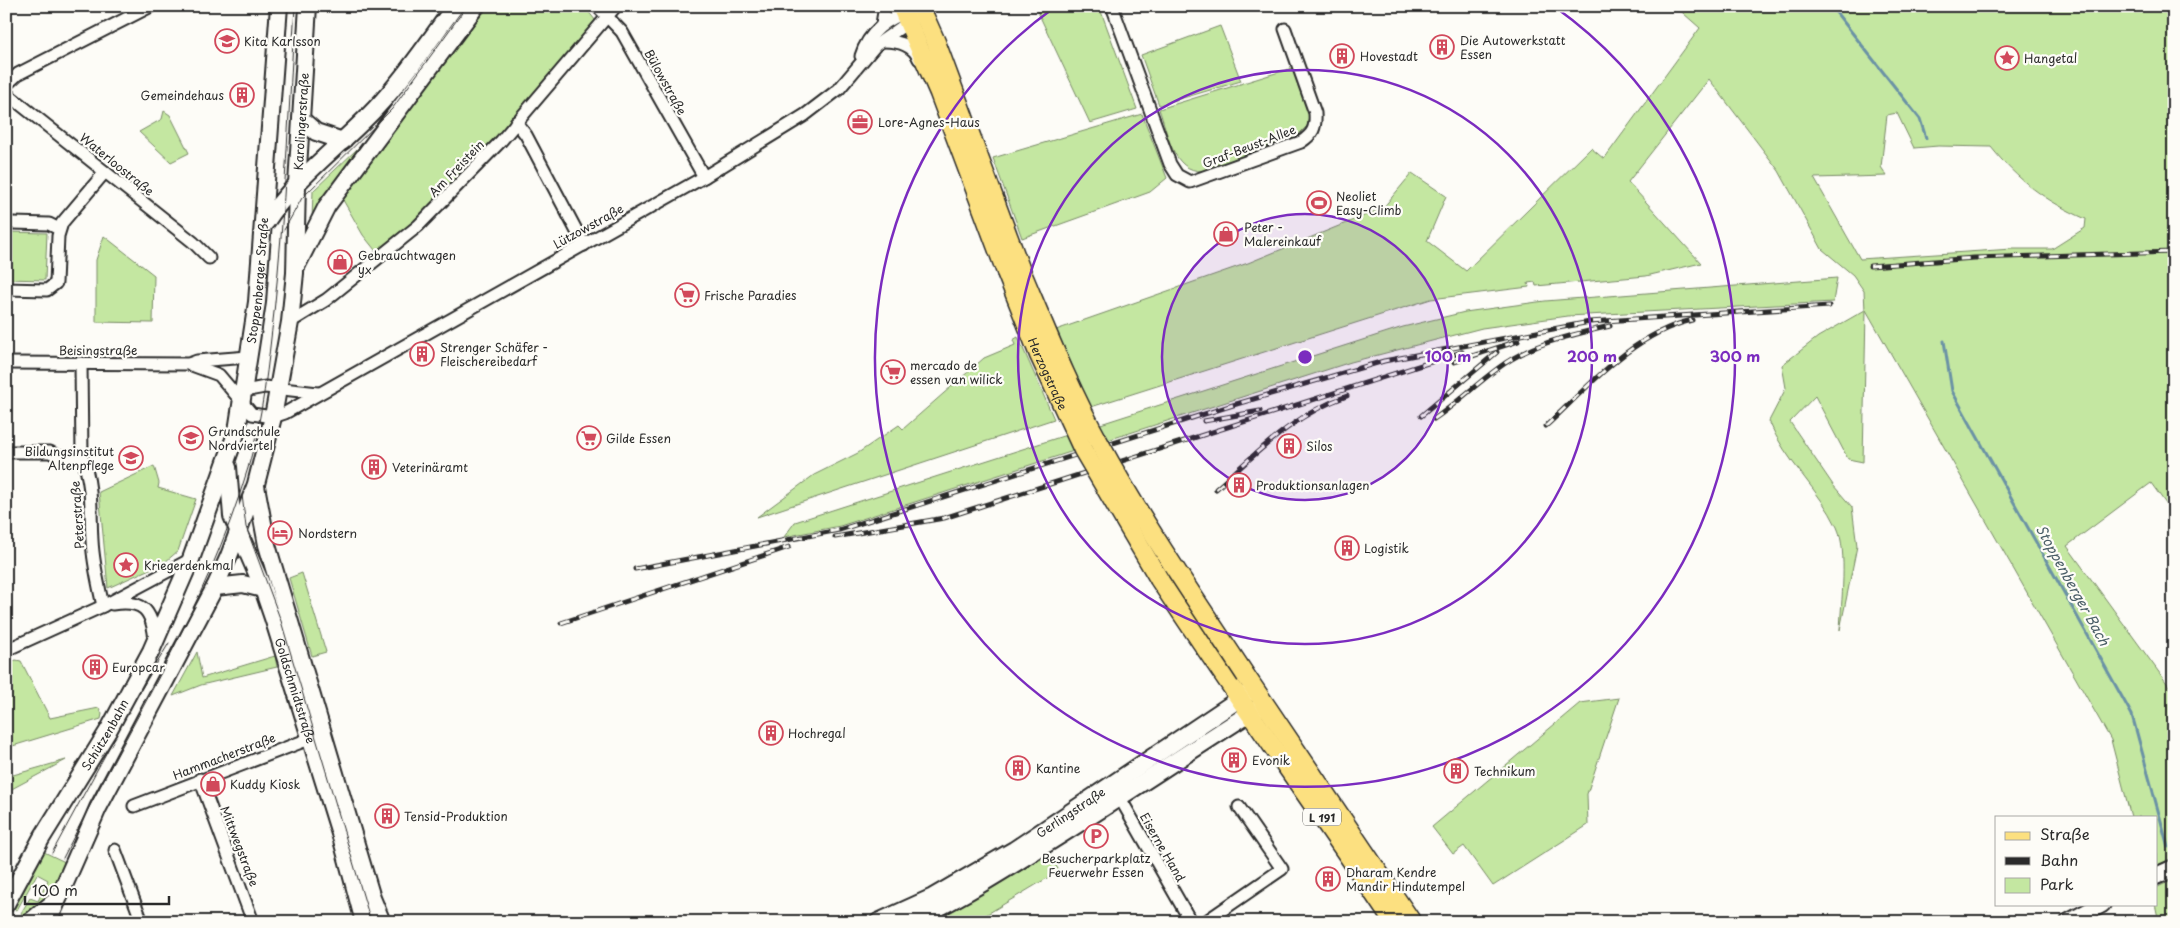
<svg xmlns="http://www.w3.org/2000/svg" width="2180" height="928" viewBox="0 0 2180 928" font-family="'Playpen Sans',sans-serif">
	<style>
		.green { fill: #c4e7a1; stroke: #788966; fill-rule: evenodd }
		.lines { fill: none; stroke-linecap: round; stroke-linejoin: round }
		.stream { stroke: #6b92a5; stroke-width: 3 }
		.street-casing { stroke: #2b2b2b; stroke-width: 15 }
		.secondary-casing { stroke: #2b2b2b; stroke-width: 20 }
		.primary-casing { stroke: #2b2b2b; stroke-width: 21 }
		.street { stroke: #fdfcf7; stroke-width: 11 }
		.secondary { stroke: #fdfcf7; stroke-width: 16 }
		.primary { stroke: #fce080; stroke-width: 18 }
		.tram { stroke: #2b2b2b; stroke-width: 1 }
		.rail-casing { stroke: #2b2b2b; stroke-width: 5 }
		.rail { stroke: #fdfcf7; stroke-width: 3; stroke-dasharray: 9; stroke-linecap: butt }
		.primary-bridge-casing { stroke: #2b2b2b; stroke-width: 21; stroke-linecap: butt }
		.primary-bridge { stroke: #fce080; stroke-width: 18 }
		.ring { fill: none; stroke: #7b2cbf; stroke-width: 2.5 }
		.labels { text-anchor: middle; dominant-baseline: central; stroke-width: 4.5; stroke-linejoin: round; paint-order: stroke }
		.shield { fill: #fdfcf7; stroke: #6a6a68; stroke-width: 1 }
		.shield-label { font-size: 11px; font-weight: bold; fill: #2b2b2b }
		.poi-label { font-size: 12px; fill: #2b2b2b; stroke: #fdfcf7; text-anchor: start }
		.street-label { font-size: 12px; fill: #2b2b2b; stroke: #fdfcf7 }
		.water-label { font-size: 14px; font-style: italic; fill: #4b5f68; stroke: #fdfcf7 }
		.centre { fill: #7b2cbf; stroke: #fdfcf7; stroke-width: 2.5 }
		.ring-label { font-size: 15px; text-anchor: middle; font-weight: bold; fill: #7b2cbf; stroke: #fdfcf7; stroke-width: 4.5; stroke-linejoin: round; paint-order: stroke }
	</style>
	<rect width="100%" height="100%" fill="#fdfcf7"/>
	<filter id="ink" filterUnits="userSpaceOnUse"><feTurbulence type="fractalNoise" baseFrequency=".02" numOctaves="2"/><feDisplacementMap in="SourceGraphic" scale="10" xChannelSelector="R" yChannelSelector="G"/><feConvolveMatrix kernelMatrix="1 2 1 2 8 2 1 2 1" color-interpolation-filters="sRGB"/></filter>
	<g filter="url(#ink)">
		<g class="green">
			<path d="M489 6H584L599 25 500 141 379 255 363 235 339 193Z"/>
			<path d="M1035 6H1099L1137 109 1090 123Z"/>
			<path d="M1675 6H2174V515L2151 483 2067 546 2174 693V858L2156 866V817H2131L2111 740 1866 310 1863 462 1848 459 1815 396 1790 422 1833 485 1852 507 1857 546 1840 630C1841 604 1848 551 1837 527 1819 489 1785 461 1769 421L1786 388 1782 365 1818 337 1865 310 1864 291 1853 275 1822 249 1779 171 1709 79 1628 182 1701 263 1646 276 1536 286 1535 282 1528 283 1529 287 1431 299 1091 407 1056 330 1248 263 1383 208 1412 173 1446 196 1427 241 1466 271 1591 148 1604 159 1700 28ZM1897 113 1914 148 1938 146 1991 147C2017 180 2047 202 2086 219L2085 228 2052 249H2012L1860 259 1814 178 1887 176 1881 167 1887 115Z"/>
			<path d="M1220 26 1241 81 1159 105 1141 55Z"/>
			<path d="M1292 68 1310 114 1307 126 1298 135 1203 171C1172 172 1168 133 1159 109Z"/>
			<path d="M164 111 170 115 189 153 171 162 139 132 162 119Z"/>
			<path d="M1142 114 1167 178 1150 192 1022 238 993 158Z"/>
			<path d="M379 128 312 220 313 191Z"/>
			<path d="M6 232 47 233 45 280 6 279Z"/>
			<path d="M104 236 154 275 153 323 96 322V260Z"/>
			<path d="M1837 278 1833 302 1568 316 1482 328 1351 362 840 526 784 537 795 522 1403 327 1465 312 1545 301Z"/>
			<path d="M1018 337 1054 419 757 517 814 475 858 453 899 425 903 429 984 358 1015 345 1013 340Z"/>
			<path d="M154 466 159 483 158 488 196 499 178 551 165 562 108 588 99 492Z"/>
			<path d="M302 573 326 652 312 656 289 578Z"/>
			<path d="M197 652 202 678 275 656 277 667 201 685 173 696Z"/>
			<path d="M16 660 21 661 50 718 99 708 102 714 101 719 6 748V664Z"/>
			<path d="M1619 698 1587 794 1588 825 1493 886 1464 846 1453 854 1432 827 1580 703Z"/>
			<path d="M66 760 6 792V777Z"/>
			<path d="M44 852 67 863C54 891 49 899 25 918L21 913 30 898 38 901 48 880 37 874 17 910 11 909Z"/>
			<path d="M1050 854 1059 871 974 922H932Z"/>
			<path d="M2174 879V922H2159L2155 904 2156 888Z"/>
		</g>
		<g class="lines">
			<g class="stream">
				<path d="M1831 6 1920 119 1926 138"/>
				<path d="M1944 341 1952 391 2132 715 2168 847"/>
			</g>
			<g class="street-casing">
				<g id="street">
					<path d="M597 6 622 32 704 177"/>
					<path d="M1112 6 1170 164 1177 175 1190 182 1301 142C1313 134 1316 128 1315 113L1285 29"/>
					<path d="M882 24 885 6"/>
					<path d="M883 41C898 41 913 44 919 59"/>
					<path d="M861 56C868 33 887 18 910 12"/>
					<path d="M6 85 18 74 151 6"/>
					<path d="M6 93 193 242 209 258"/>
					<path d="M516 122 526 135 584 245"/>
					<path d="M13 223 49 224 59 229"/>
					<path d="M6 289 47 290 56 283 58 236 62 223 105 172"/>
					<path d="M290 322 326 300 418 226 501 141 616 6"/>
					<path d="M6 363 189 364 197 361 248 357"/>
					<path d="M81 363 82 457C95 490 89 519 93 552 95 570 99 588 103 606"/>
					<path d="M189 364 219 375 252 414 273 417 285 413 704 177 805 115 839 89 876 45 913 19"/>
					<path d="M244 391 265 387 318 393"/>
					<path d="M6 454 10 452H50L59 457H82"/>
					<path d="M112 604C143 599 152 610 155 640"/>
					<path d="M6 650 103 606 191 559"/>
					<path d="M200 779 253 922"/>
					<path d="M1116 791 1191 922"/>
					<path d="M134 806 317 736"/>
					<path d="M115 850 142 922"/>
					<path d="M1205 922 1282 869 1239 807"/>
				</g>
			</g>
			<g class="secondary-casing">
				<g id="secondary">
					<path d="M301 119 316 132 343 141"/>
					<path d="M266 222C295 178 339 147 375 109 405 77 429 41 455 6"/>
					<path d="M297 265 327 206 476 6"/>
					<path id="s1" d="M228 467 232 516 261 583 273 618 342 840 364 922"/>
					<path d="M256 486 267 545 372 898 382 922"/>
					<path d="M215 587 243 584 263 589"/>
					<path d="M2156 876 2174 868"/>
					<path id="s2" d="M6 904 41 839 108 731 151 651 191 559 237 431 257 302 279 6"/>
					<path d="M30 922 54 902"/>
					<path id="s3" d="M48 922 98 808 215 587 229 556 256 484 273 417 290 322 295 273 297 184 308 6"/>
					<path id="s4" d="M878 922 933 897 1014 850 1251 691"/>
					<path d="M909 922C954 902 994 876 1035 851 1111 804 1185 754 1261 706"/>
					<path d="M2069 922 2102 904"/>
				</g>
			</g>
			<g class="primary-casing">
				<g id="primary">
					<path d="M901 6 939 93 1006 272"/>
					<path d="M920 6 936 42 1020 268"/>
					<path d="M1159 579C1235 695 1316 807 1393 922"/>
					<path d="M1246 676 1412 922"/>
				</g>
			</g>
			<use href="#street" class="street"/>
			<use href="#secondary" class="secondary"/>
			<use href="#primary" class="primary"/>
			<g class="tram">
				<path d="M284 230 302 198 392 109 467 6"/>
				<path d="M242 495 246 527 281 621 371 922"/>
				<path d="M52 853 136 698 169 643"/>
				<path d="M63 858C127 730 207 606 248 468 263 417 268 364 274 312 285 211 289 108 295 6"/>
			</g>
			<g class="rail-casing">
				<g id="rail">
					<path d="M1870 266 1974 258 2174 252"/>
					<path d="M1454 362 1518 341"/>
					<path d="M1421 416 1497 352"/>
					<path d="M1434 419C1456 404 1475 385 1497 369 1529 344 1571 335 1610 326"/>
					<path d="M1204 421 1260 411"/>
					<path d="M1546 426C1589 386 1633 334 1692 320"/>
					<path d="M1216 489C1257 453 1294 414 1347 396"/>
					<path d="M835 537 944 518 1462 352"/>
					<path d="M635 569 839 530 1233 405 1384 361 1590 322 1829 306"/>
					<path d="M561 623 789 547"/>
				</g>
			</g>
			<use href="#rail" class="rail"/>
			<g class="primary-bridge-casing">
				<g id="primary-bridge">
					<path d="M1020 268C1045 327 1069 388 1100 444 1144 525 1196 600 1246 676"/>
					<path id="s5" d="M1006 272 1039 355 1083 450 1159 579"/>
				</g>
			</g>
			<use href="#primary-bridge" class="primary-bridge"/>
		</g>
	</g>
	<circle cx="1305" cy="357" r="143" fill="#7b2cbf" fill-opacity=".12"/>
	<g class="ring">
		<circle cx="1305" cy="357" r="143"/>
		<circle cx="1305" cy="357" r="287"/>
		<path d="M1555 7A430 430 0 1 1 1055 7"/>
	</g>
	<defs>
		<g id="school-ring" transform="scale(1.25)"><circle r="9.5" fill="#fdfcf7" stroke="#d1495b" stroke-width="1.5"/><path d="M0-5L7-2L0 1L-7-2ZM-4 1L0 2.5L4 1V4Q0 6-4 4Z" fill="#d1495b"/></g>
		<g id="building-ring" transform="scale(1.25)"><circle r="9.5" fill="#fdfcf7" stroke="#d1495b" stroke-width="1.5"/><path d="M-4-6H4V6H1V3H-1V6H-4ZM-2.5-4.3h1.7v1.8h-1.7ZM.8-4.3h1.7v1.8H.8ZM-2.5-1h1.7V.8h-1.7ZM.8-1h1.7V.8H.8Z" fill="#d1495b"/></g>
		<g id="sight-ring" transform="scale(1.25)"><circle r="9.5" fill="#fdfcf7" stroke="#d1495b" stroke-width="1.5"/><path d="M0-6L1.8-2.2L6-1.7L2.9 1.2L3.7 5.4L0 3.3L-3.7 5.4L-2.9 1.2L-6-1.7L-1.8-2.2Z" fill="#d1495b"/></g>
		<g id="office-ring" transform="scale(1.25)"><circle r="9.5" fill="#fdfcf7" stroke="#d1495b" stroke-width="1.5"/><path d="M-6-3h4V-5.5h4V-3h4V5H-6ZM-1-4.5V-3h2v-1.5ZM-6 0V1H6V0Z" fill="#d1495b"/></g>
		<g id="stadium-ring" transform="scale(1.25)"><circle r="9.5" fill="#fdfcf7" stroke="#d1495b" stroke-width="1.5"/><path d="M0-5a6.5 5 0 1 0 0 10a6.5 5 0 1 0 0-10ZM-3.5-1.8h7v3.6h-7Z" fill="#d1495b"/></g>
		<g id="shop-ring" transform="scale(1.25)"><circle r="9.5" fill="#fdfcf7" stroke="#d1495b" stroke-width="1.5"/><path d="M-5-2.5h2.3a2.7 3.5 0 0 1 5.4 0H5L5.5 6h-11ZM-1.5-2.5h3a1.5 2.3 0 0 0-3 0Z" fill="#d1495b"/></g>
		<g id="supermarket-ring" transform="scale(1.25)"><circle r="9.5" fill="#fdfcf7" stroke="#d1495b" stroke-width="1.5"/><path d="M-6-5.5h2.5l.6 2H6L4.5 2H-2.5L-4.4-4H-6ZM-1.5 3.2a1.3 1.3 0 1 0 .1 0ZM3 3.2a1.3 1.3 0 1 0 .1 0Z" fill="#d1495b"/></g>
		<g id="hotel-ring" transform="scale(1.25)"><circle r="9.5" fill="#fdfcf7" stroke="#d1495b" stroke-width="1.5"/><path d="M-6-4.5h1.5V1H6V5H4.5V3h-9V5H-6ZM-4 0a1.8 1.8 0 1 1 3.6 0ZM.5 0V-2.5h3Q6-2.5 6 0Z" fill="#d1495b"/></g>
		<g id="parking-ring" transform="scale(1.25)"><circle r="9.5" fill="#fdfcf7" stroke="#d1495b" stroke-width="1.5"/><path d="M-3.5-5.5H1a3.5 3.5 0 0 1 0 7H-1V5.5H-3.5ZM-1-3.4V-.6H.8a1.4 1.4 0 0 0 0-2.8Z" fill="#d1495b"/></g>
	</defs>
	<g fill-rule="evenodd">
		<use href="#school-ring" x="227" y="41"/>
		<use href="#building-ring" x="1442" y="47"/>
		<use href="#building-ring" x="1342" y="56"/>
		<use href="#sight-ring" x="2007" y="58"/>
		<use href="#building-ring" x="242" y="95"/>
		<use href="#office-ring" x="860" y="122"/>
		<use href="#stadium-ring" x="1319" y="203"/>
		<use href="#shop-ring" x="1226" y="234"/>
		<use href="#shop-ring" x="340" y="262"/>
		<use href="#supermarket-ring" x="687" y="295"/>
		<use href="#building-ring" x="422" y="354"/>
		<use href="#supermarket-ring" x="893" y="372"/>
		<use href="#school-ring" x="191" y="438"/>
		<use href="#supermarket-ring" x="589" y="438"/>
		<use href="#building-ring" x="1289" y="446"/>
		<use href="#school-ring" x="131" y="458"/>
		<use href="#building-ring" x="374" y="467"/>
		<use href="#building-ring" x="1239" y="485"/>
		<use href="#hotel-ring" x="280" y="533"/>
		<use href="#building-ring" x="1347" y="548"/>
		<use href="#sight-ring" x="126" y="565"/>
		<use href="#building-ring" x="95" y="667"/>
		<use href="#building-ring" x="771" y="733"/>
		<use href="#building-ring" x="1234" y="760"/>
		<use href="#building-ring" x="1018" y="768"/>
		<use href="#building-ring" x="1456" y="771"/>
		<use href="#shop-ring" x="213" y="784"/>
		<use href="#building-ring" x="387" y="816"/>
		<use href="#parking-ring" x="1096" y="836"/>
		<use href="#building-ring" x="1328" y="879"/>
	</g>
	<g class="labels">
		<rect class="shield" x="1303" y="808.5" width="38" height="17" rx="4"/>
		<g class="shield-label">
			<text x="1322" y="817">L 191</text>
		</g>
		<g class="poi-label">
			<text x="1460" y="40">Die Autowerkstatt<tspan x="1460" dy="14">Essen</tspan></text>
			<text x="244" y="41">Kita Karlsson</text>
			<text x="1360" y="56">Hovestadt</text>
			<text x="2024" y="58">Hangetal</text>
			<text x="224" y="95" text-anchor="end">Gemeindehaus</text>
			<text x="878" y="122">Lore-Agnes-Haus</text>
			<text x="1336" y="196">Neoliet<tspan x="1336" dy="14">Easy-Climb</tspan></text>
			<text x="1244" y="227">Peter -<tspan x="1244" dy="14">Malereinkauf</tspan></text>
			<text x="358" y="255">Gebrauchtwagen<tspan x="358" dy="14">yx</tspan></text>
			<text x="704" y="295">Frische Paradies</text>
			<text x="440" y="347">Strenger Schäfer -<tspan x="440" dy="14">Fleischereibedarf</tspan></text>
			<text x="910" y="365">mercado de<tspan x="910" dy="14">essen van wilick</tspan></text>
			<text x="208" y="431">Grundschule<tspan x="208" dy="14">Nordviertel</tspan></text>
			<text x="606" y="438">Gilde Essen</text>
			<text x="1306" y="446">Silos</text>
			<text x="114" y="451" text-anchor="end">Bildungsinstitut<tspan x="114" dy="14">Altenpflege</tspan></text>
			<text x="392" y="467">Veterinäramt</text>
			<text x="1256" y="485">Produktionsanlagen</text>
			<text x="298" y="533">Nordstern</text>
			<text x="1364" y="548">Logistik</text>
			<text x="144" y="565">Kriegerdenkmal</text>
			<text x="112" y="667">Europcar</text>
			<text x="788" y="733">Hochregal</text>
			<text x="1252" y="760">Evonik</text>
			<text x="1036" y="768">Kantine</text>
			<text x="1474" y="771">Technikum</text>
			<text x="230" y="784">Kuddy Kiosk</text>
			<text x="404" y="816">Tensid-Produktion</text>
			<text x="1096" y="858" text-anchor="middle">Besucherparkplatz<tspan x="1096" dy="14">Feuerwehr Essen</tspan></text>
			<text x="1346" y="872">Dharam Kendre<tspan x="1346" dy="14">Mandir Hindutempel</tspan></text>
		</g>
		<g class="street-label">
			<text transform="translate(666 82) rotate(61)">Bülowstraße</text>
			<text stroke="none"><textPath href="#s3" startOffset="852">Karolingerstraße</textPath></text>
			<text transform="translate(1249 146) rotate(-21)">Graf-Beust-Allee</text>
			<text transform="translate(117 164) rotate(39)">Waterloostraße</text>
			<text transform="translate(456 168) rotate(-46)">Am Freistein</text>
			<text transform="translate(588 226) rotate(-29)">Lützowstraße</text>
			<text stroke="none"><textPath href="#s2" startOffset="680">Stoppenberger Straße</textPath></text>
			<text x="98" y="350">Beisingstraße</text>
			<text stroke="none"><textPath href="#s5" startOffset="110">Herzogstraße</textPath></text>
			<text transform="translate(77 515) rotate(-94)">Peterstraße</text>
			<text stroke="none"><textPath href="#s1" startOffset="235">Goldschmidtstraße</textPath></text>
			<text stroke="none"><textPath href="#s2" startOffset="196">Schützenbahn</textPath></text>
			<text transform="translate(224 756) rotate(-21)">Hammacherstraße</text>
			<text stroke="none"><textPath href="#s4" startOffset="222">Gerlingstraße</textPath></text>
			<text transform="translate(240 846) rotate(69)">Mittwegstraße</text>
			<text transform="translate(1163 847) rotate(60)">Eiserne Hand</text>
		</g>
		<g class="water-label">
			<text transform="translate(2073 585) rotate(61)">Stoppenberger Bach</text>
		</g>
	</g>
	<circle cx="1305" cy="357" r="8" class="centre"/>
	<g class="ring-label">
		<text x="1448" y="362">100 m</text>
		<text x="1592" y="362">200 m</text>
		<text x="1735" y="362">300 m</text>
	</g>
	<rect width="2180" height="928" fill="none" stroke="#fdfcf7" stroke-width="25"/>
	<rect x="12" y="12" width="2155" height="903" fill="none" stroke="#2b2b2b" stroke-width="2" filter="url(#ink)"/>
	<rect x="1995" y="816" width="162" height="90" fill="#fdfcf7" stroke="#a9a8a5"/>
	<rect x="2005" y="832" width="25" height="8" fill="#fce080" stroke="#a9a8a5"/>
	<text x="2040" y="840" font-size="15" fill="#2b2b2b">Straße</text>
	<rect x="2005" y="857" width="25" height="8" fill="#2b2b2b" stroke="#a9a8a5"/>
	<text x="2040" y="866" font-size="15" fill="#2b2b2b">Bahn</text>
	<rect x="2005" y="878" width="25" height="15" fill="#c4e7a1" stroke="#a9a8a5"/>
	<text x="2040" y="890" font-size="15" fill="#2b2b2b">Park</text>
	<path d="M25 896v8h144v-8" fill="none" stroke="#2b2b2b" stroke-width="2.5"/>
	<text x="32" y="896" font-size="15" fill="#2b2b2b" stroke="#fdfcf7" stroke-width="4" paint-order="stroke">100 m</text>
</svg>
